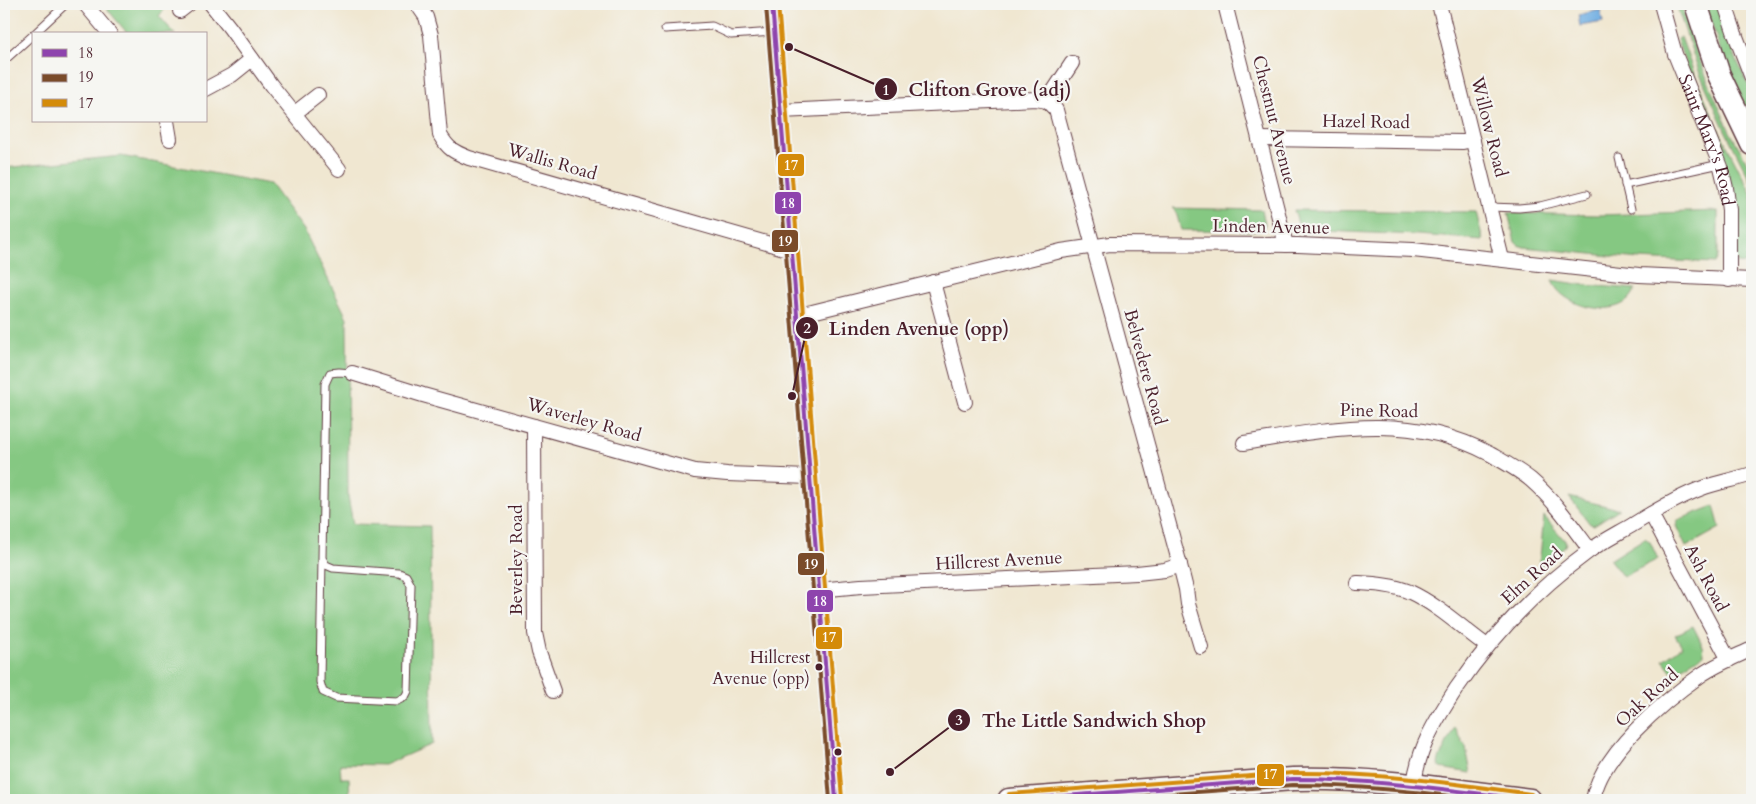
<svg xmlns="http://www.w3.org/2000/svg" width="1756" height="804" viewBox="0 0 1756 804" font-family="Cardo,serif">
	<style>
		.green { fill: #85c882; stroke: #687456 }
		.water { fill: #6faee2; stroke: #5c6686 }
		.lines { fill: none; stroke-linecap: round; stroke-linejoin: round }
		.lane-casing { stroke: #633d44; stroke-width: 9 }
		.street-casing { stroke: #633d44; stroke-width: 16 }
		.primary-casing { stroke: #633d44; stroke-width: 25 }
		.lane { stroke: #fff; stroke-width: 7 }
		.street { stroke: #fff; stroke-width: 14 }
		.primary { stroke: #fff; stroke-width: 22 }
		.bus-1-casing { stroke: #f6f6f2; stroke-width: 8 }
		.bus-2-casing { stroke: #f6f6f2; stroke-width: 8 }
		.bus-3-casing { stroke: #f6f6f2; stroke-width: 8 }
		.bus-1 { stroke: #8e44ad; stroke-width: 4 }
		.bus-2 { stroke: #7a4b2a; stroke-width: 4 }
		.bus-3 { stroke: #d48b09; stroke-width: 4 }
		.bus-dot { fill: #4a1f2b; stroke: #f6f6f2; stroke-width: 2 }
		.labels { text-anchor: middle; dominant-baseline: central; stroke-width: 4.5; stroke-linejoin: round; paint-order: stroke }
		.bus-label { font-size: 17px; fill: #4a1f2b; stroke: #f6f6f2; text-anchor: end }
		.street-label { font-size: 18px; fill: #4a1f2b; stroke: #f6f6f2 }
		.leader { fill: none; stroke: #4a1f2b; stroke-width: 2 }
		.callout-dot { fill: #4a1f2b; stroke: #f6f6f2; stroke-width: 2 }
		.mark-label { font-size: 15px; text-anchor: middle; font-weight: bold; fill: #fff }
		.callout-label { font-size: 19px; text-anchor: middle; font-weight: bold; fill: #4a1f2b; stroke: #f6f6f2; stroke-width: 4.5; stroke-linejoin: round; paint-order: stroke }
		.line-badge { stroke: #f6f6f2; stroke-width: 2 }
		.badge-label { font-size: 14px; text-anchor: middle; font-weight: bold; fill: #fff }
	</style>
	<rect width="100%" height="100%" fill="#f6f6f2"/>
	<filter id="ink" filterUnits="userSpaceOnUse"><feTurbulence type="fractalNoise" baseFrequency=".02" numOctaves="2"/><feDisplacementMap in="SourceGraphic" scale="10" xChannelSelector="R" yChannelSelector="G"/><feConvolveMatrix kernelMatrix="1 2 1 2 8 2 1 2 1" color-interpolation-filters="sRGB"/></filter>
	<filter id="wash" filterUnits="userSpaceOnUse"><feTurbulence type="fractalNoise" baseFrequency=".0096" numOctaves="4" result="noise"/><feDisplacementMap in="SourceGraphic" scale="20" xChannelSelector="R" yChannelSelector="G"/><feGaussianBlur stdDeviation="1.12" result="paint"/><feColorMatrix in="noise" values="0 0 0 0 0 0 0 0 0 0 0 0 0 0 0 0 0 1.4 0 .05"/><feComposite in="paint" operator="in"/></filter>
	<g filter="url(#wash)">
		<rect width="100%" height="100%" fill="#f0e7d1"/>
		<g class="green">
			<path d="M103 4H159L164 10 159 16 175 34H128Z"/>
			<path d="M1676 4H1681C1693 46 1709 85 1727 125 1735 144 1752 164 1752 184L1725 130 1700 74Z"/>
			<path d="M1705 4H1718L1735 56 1752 94V123L1724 61Z"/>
			<path d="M1681 37 1695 76 1720 132 1752 195V264L1737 263 1735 210 1677 39Z"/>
			<path d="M121 156 270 184 304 230 347 318 348 496 353 524 430 526 432 744 384 765 340 764 341 778H349L350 800H324L323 798 300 800H4V168Z"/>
			<path d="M1172 208 1262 210 1265 224 1262 230 1260 231 1181 230 1176 212Z"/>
			<path d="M1294 210 1476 212 1483 240 1417 235 1300 230Z"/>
			<path d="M1718 211V257L1715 263 1639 259 1524 247 1518 245 1515 242 1508 213 1599 215Z"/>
			<path d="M1552 280 1585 285 1635 289C1625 322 1561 309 1552 280Z"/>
			<path d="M1569 497 1619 509 1594 525 1590 524Z"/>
			<path d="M1714 506 1720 528 1686 547 1676 526 1678 520Z"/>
			<path d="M1544 516 1566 542 1565 546 1539 567Z"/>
			<path d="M1645 538 1650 542 1658 559 1623 577 1610 560Z"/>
			<path d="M1693 626 1703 646 1704 654 1673 673 1663 660 1682 646 1675 635Z"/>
			<path d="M1455 727 1466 748 1471 773 1440 768 1438 764 1439 759Z"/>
		</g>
		<path class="water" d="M1600 10 1603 22 1580 26 1578 15Z"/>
	</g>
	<g filter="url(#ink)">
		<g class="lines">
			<g class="lane-casing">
				<g id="lane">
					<path d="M665 29 712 26 731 35 774 32"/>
					<path d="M34 34 66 4"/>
					<path d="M4 61 34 34"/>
					<path d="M1619 158 1631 209"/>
					<path d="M1625 185 1720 164"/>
					<path d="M1489 207 1519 208 1540 206 1587 194"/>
					<path d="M322 558 320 682 323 692 336 698 397 701 405 697 408 691 411 585 406 576 399 573 333 568 326 565 322 558 325 384 330 373 339 372 352 373"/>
				</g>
			</g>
			<g class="street-casing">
				<g id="street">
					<path d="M85 4 110 34"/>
					<path d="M211 4 230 28 271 85 339 169"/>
					<path d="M417 4 426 17 431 35 440 135C448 149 454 152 469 158L791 250"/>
					<path d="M772 4 836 800"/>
					<path d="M1225 4 1286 245"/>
					<path d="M1439 4 1502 259"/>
					<path id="s1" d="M1661 4 1675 54 1721 167 1726 188 1729 210V280"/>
					<path d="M1725 4 1735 34 1752 78"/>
					<path d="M180 11 189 4"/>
					<path d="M206 89 232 75 252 59"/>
					<path d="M1047 101 1056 110 1180 565 1186 589 1188 604 1201 647"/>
					<path d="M1047 101 1072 63"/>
					<path d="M781 111 1036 99 1047 101"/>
					<path d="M295 113 318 95"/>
					<path d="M167 121 170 139"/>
					<path d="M1259 139 1463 142 1473 140"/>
					<path d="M933 282 965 402"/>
					<path d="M796 315 812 312 1061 251 1110 244 1298 245 1413 250 1639 275 1752 280"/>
					<path d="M352 373 423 395 695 471 727 474 809 477"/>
					<path d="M534 426 535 633 539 652 553 691"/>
					<path d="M1244 443C1330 429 1409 411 1490 454 1504 462 1519 470 1531 480 1554 500 1572 526 1590 550"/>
					<path d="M1651 514 1729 660"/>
					<path d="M1357 583C1374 584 1394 585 1410 592 1438 605 1462 628 1487 646"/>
					<path d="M818 590 861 586 1137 573 1165 570 1180 565"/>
					<path d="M1414 785C1418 748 1436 720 1456 689 1492 636 1537 589 1589 551 1603 541 1619 533 1634 524 1655 511 1682 495 1705 487 1720 482 1737 479 1752 474"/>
					<path d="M1593 800C1600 754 1664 701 1701 675 1717 664 1735 657 1752 649"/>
				</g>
			</g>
			<g class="primary-casing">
				<g id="primary">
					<path d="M1696 4 1719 75 1752 144"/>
					<path d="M1009 800 1293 779C1373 777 1451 790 1530 800"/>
				</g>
			</g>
			<use href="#lane" class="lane"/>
			<use href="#street" class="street"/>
			<use href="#primary" class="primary"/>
			<g class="bus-1-casing">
				<g id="bus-1">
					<path d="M772 4 836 800"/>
					<path d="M1009 800 1293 779C1373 779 1451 790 1530 800"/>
				</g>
			</g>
			<g class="bus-2-casing">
				<g id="bus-2">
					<path d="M766 5 830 800"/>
					<path d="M1090 800 1293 785C1357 785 1420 792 1484 800"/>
				</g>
			</g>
			<g class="bus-3-casing">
				<g id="bus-3">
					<path d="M778 4 842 799"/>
					<path d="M1009 794 1293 773C1373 772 1451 783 1531 794"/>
				</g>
			</g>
			<use href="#bus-1" class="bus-1"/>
			<use href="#bus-2" class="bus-2"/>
			<use href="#bus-3" class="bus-3"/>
		</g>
	</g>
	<g class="bus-dot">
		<circle cx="819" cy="667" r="4.5"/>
		<circle cx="838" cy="752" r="4.5"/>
	</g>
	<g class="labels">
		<g class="bus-label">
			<text x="810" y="657">Hillcrest<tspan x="810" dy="21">Avenue (opp)</tspan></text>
		</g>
		<g class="street-label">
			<text transform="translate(1274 120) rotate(76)">Chestnut Avenue</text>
			<text transform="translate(1366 122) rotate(1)">Hazel Road</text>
			<text transform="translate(1489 127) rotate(76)">Willow Road</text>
			<text stroke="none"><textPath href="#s1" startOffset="144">Saint Mary's Road</textPath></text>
			<text transform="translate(552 162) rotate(16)">Wallis Road</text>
			<text transform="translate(1271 227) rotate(1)">Linden Avenue</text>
			<text transform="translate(1145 367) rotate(75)">Belvedere Road</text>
			<text transform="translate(1379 411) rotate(1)">Pine Road</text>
			<text transform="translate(584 420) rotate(16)">Waverley Road</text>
			<text transform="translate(516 560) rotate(-90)">Beverley Road</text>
			<text transform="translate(999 561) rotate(-3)">Hillcrest Avenue</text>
			<text transform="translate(1532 576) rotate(-42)">Elm Road</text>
			<text transform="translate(1706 578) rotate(62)">Ash Road</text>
			<text transform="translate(1647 698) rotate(-42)">Oak Road</text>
		</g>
	</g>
	<path class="leader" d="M789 47L886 89M792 396L807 328M890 772L959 720"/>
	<g class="callout-dot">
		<circle cx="789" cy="47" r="5"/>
		<circle cx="792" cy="396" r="5"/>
		<circle cx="890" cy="772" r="5"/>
		<circle cx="886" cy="89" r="12"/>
		<circle cx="807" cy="328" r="12"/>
		<circle cx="959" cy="720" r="12"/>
	</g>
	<g class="mark-label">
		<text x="886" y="95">1</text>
		<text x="807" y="333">2</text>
		<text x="959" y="725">3</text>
	</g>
	<g class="callout-label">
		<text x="990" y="96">Clifton Grove (adj)</text>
		<text x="919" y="335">Linden Avenue (opp)</text>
		<text x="1094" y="727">The Little Sandwich Shop</text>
	</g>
	<g class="line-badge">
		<rect x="777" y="153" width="28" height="24" rx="5" fill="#d48b09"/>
		<rect x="774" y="191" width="28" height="24" rx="5" fill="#8e44ad"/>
		<rect x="771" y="229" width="28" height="24" rx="5" fill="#7a4b2a"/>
		<rect x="797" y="552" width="28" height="24" rx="5" fill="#7a4b2a"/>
		<rect x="806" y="589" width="28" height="24" rx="5" fill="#8e44ad"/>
		<rect x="815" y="626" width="28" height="24" rx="5" fill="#d48b09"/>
		<rect x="1256" y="763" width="29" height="24" rx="5" fill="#d48b09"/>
	</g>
	<g class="badge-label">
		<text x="791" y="170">17</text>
		<text x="788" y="208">18</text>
		<text x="785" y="246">19</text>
		<text x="811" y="569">19</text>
		<text x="820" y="606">18</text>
		<text x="829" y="642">17</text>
		<text x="1270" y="779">17</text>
	</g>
	<rect width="1756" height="804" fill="none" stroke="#f6f6f2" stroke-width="20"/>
	<rect x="32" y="32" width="175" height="90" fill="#f6f6f2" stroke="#b1a0a2"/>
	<rect x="42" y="49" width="25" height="8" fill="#8e44ad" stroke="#b1a0a2"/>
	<text x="78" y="58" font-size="15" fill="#4a1f2b">18</text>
	<rect x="42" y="74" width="25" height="8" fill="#7a4b2a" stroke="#b1a0a2"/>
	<text x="78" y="82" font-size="15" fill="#4a1f2b">19</text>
	<rect x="42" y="99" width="25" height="8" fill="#d48b09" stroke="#b1a0a2"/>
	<text x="78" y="108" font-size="15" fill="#4a1f2b">17</text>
</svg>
